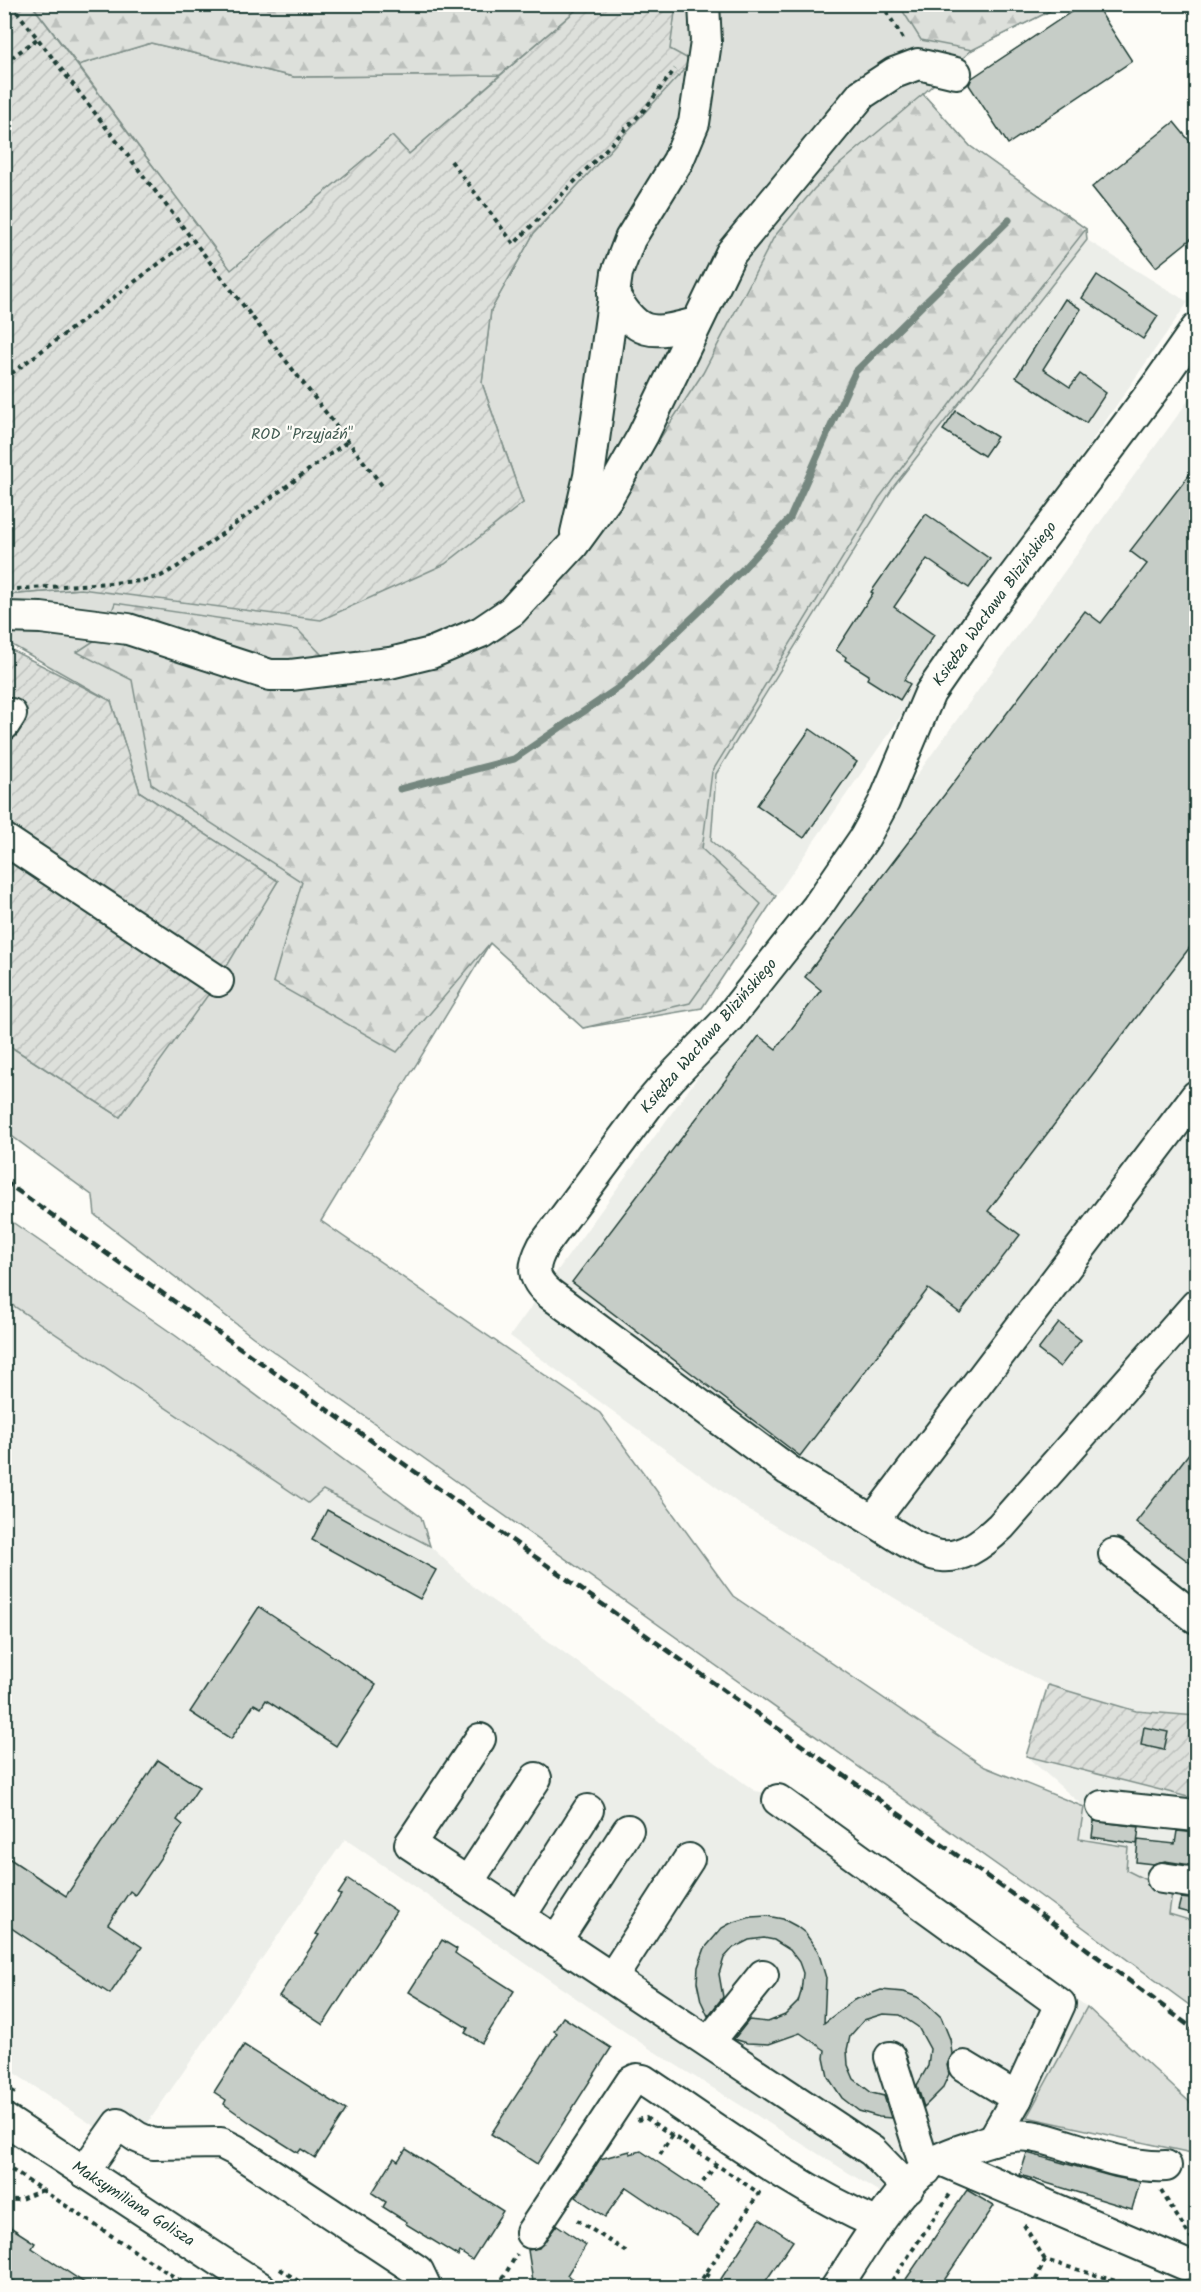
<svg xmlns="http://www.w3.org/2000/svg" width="1201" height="2292" viewBox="0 0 1201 2292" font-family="Kalam,sans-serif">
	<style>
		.built { fill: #eceee9 }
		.green { fill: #dde0db; stroke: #7e8e88; stroke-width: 1.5 }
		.forest { fill: url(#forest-firs); stroke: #7e8e88; stroke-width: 1.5 }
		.garden { fill: url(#garden-furrows); stroke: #7e8e88; stroke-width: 1.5 }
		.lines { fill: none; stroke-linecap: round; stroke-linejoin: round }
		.stream { stroke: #75877f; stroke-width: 7 }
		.building { fill: #c6cdc7; stroke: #1f3d34; stroke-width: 1.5 }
		.minor-casing { stroke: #1f3d34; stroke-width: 34 }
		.path { stroke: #1f3d34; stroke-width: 4; stroke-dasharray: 4.5 4.5; stroke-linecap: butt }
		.minor { stroke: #fdfcf7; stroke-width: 30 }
		.rail { stroke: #1f3d34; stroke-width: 4.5; stroke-dasharray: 9 4.5; stroke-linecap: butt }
		.labels { text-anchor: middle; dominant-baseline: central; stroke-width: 4.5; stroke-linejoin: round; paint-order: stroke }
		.park-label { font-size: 16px; fill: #455e55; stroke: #fdfcf7 }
		.street-label { font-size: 16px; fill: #1f3d34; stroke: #fdfcf7 }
	</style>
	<defs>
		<pattern id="forest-firs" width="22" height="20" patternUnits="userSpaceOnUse" patternTransform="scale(1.5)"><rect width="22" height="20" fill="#dde0db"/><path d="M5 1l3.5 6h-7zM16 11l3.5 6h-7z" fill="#bdc1bd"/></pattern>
		<pattern id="garden-furrows" width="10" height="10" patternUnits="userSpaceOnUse" patternTransform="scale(1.5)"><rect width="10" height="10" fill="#dde0db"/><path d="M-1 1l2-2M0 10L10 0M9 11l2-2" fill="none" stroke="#bdc1bd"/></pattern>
	</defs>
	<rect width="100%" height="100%" fill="#fdfcf7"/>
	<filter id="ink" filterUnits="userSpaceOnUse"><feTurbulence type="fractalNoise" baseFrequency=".0167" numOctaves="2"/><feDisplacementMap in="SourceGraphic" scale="12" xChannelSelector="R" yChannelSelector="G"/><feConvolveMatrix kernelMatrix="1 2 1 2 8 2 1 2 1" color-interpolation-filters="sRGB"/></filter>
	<g filter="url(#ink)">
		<g class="built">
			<path d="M1087 240 1188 302 776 896 711 841 716 774 891 490Z"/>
			<path d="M1196 390V1716L1136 1711 1048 1685 971 1644 745 1508 510 1336Z"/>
			<path d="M4 1300 308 1503 323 1489 430 1546 475 1588 755 1791 781 1795 965 1918 1087 2007 1027 2117 928 2151 889 2198 647 2047 345 1839 147 2124 94 2126 5 2067Z"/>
			<path d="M1026 1756 1196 1799V1922L1168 1914 1172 1893 1126 1870 1128 1847 1079 1840 1084 1807Z"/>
		</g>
		<g class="green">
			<path d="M676 5H1058L1046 13 972 50 923 94 970 146 1086 229 1087 240 894 486 716 774 711 841 776 896 702 1008 583 1028 490 943 321 1221 600 1413 733 1596 985 1767 1084 1807 1079 1839 1128 1847 1126 1870 1172 1893 1169 1914 1196 1922V2010L1035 1892 253 1337 95 1215 93 1196 5 1131V1043L120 1117 278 881 140 792 111 701 5 641V595L81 589 523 503 482 383 491 310 534 233 691 61 669 49Z"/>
			<path d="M151 43 294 77 500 75 409 154 392 136 231 271 78 65Z"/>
			<path d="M5 1217 176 1336 421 1517 430 1546 323 1490 308 1503 5 1300Z"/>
			<path d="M1087 2007 1196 2108V2154L1027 2117Z"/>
		</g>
		<g class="forest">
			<path d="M32 5H582L500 75 294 77 151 43 78 65Z"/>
			<path d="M899 5H1058L1046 13 972 50 921 40Z"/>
			<path d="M923 94 970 146 1086 229 982 361 879 498 712 772 702 849 761 904 690 1003 583 1028 490 943 397 1052 273 982 302 882 151 784 132 680 77 652 103 635 115 603 298 630 345 679 448 659 521 624 602 527 703 373 774 237 814 189 841 163Z"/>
		</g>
		<g class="garden">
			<path d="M5 5H32L231 270 392 136 409 154 582 5H676L670 49 692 61 534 233 491 310 482 383 523 503 445 564 321 620 81 589 5 595Z"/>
			<path d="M4 646 111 701 140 792 278 881 218 981 120 1117 5 1043Z"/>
			<path d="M1048 1685 1136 1711 1196 1716V1799L1026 1756Z"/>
		</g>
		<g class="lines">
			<path class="stream" d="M400 789 514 759 621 686 742 570 790 518 855 372 1009 220"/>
		</g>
		<g class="building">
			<path d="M1083 4H1095L1132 61 1008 144 969 85 972 78Z"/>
			<path d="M1174 122 1197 150V234L1156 267 1092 187Z"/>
			<path d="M1097 275 1158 316 1143 339 1082 298Z"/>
			<path d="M1065 299 1081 309 1043 369 1070 387 1080 374 1106 393 1086 423 1016 377Z"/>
			<path d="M956 411 997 437 984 456 943 430Z"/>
			<path d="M1197 465V938L988 1211 1020 1235 960 1313 928 1289 800 1456 572 1282 759 1036 776 1049 821 990 805 977 1085 611 1101 623 1147 564 1130 551Z"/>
			<path d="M926 514 990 559 969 588 927 559 894 607 934 635 904 680 910 684 900 700 867 679 869 675 845 660 846 657 836 650 873 593 871 592Z"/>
			<path d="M810 729 857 762 804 838 757 805Z"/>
			<path d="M1059 1323 1081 1340 1060 1367 1038 1350Z"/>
			<path d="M1197 1443V1568L1136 1522Z"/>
			<path d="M327 1510 436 1570 420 1599 312 1540Z"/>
			<path d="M259 1607 376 1685 336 1746 266 1700 261 1708 254 1704 231 1739 190 1712Z"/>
			<path d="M1144 1727 1168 1732 1164 1750 1141 1745Z"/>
			<path d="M158 1760 199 1787 177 1820 183 1825 135 1895 130 1891 108 1924 142 1947 110 1994 4 1923V1855L66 1896Z"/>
			<path d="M1094 1821 1139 1827 1137 1844 1092 1837Z"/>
			<path d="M1177 1831 1197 1833V1866L1165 1861 1153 1864 1136 1862 1138 1840 1175 1844Z"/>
			<path d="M348 1879 396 1911 323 2025 279 1996 319 1935 316 1934 341 1895 338 1894Z"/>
			<path d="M1181 1898 1197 1900V1915L1178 1910Z"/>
			<path d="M767 1916 783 1919 796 1926 805 1933 818 1951 826 1978 824 2023 854 2000 881 1990 904 1992 917 1997 926 2003 941 2017 950 2039 952 2054 947 2065 949 2074 942 2089 924 2107 917 2085 928 2066 930 2049 918 2027 900 2015 883 2014 864 2020 850 2036 847 2050 848 2065 854 2079 872 2093 884 2096 891 2118 879 2117 859 2111 842 2098 828 2077 824 2058 825 2050 800 2033 769 2044 747 2043 734 2039 749 2020 768 2022 785 2015 798 2002 801 1992 803 1973 799 1962 790 1950 774 1940 764 1938 749 1940 733 1948 724 1958 719 1974 723 1997 708 2016 701 2001 697 1982 698 1967 705 1948 722 1928 731 1923 751 1917Z"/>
			<path d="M442 1940 457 1949 455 1953 462 1958 514 1991 482 2043 465 2033 468 2028 409 1992Z"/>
			<path d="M563 2017 611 2048 537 2164 491 2134 557 2033 554 2031Z"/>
			<path d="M244 2045 346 2110 315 2158 301 2149 298 2153 249 2122 224 2104 226 2100 214 2092Z"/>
			<path d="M406 2149 503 2211 472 2260 460 2252 458 2256 406 2224 407 2222 383 2207 386 2202 372 2193 394 2158 398 2161Z"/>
			<path d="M630 2151V2154L641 2151 719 2203 697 2235 626 2187 605 2217 576 2197 600 2159Z"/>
			<path d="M1027 2153 1114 2177 1140 2182 1132 2209 1020 2175Z"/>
			<path d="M967 2190 994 2206 939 2288H900Z"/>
			<path d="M760 2219 793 2241 761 2288H715Z"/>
			<path d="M4 2223 35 2243 32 2248 92 2288H25L4 2274Z"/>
			<path d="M557 2225 586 2245 567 2275 585 2288H534L528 2250 539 2248Z"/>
		</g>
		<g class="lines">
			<g class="minor-casing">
				<g id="minor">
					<path d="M613 293C637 337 651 335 696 323"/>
					<path d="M1196 329 1154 389 980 621 930 693 884 802 865 837 817 907 728 1019 670 1079 648 1105 543 1246C532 1267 531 1278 550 1294L788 1470 873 1521 1196 1096"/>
					<path d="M576 533 589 476 617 273 630 239 678 161 694 123 706 42 704 4"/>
					<path d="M4 617 41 618 128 629 270 675H291L390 663 431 653 481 632 512 611 573 545 608 497 643 435 731 253 862 94 894 73 918 64 956 73"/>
					<path d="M4 725 11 714"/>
					<path d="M4 839 218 981"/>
					<path d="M873 1521C928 1554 947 1578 1001 1526L1196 1305"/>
					<path d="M1114 1554 1196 1618"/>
					<path d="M480 1739 410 1844 872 2151 908 2188"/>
					<path d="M778 1800 1060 2004 1017 2098"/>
					<path d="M1102 1806 1196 1816"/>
					<path d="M1162 1878 1196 1883"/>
					<path d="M468 1882 536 1778"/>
					<path d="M520 1917 588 1810"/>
					<path d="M556 1941 628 1830"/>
					<path d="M612 1978 689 1859"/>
					<path d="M709 2042 763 1975"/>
					<path d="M890 2057 926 2170"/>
					<path d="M964 2066 1017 2098 993 2140"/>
					<path d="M4 2119 261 2288"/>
					<path d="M939 2159 1184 2264"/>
					<path d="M84 2172 118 2124 137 2137 153 2144 221 2143 235 2150 418 2271 426 2288"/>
					<path d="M531 2233 631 2082 637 2079 643 2080C720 2131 793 2187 878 2224"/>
					<path d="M836 2288C861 2250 901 2181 939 2159 952 2152 968 2148 982 2143 1000 2137 1023 2133 1041 2138 1081 2148 1124 2168 1166 2166"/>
				</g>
			</g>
			<g class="path">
				<path d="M11 4 384 488"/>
				<path d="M882 4 905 42"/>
				<path d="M4 63 37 39"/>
				<path d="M451 161 514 244 645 109 675 69"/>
				<path d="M4 379 192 239"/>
				<path d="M17 589 141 581 161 576 177 567 348 441"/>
				<path d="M4 2086 19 2095"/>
				<path d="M637 2120 646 2118 759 2193 696 2288"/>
				<path d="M660 2154 672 2135"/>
				<path d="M4 2165 191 2288"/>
				<path d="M703 2182 716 2165"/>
				<path d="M1161 2191 1191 2238"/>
				<path d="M4 2199 18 2200 43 2190"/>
				<path d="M577 2220 627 2252"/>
				<path d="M1024 2225 1045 2260"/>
				<path d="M280 2269 309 2288"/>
				<path d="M706 2274 712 2278"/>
				<path d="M505 2288 503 2278 517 2254"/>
				<path d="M887 2288 952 2191"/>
				<path d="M1032 2288 1045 2260 1139 2288"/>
			</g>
			<use href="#minor" class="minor"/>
			<path class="rail" d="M4 1181 1043 1916 1196 2031"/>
		</g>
	</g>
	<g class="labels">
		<g class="park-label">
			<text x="302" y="434">ROD "Przyjaźń"</text>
		</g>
		<g class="street-label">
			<text transform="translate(995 604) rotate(-54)">Księdza Wacława Blizińskiego</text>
			<text transform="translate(709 1036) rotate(-49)">Księdza Wacława Blizińskiego</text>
			<text transform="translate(133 2204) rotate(33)">Maksymiliana Golisza</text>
		</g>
	</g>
	<rect width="1201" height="2292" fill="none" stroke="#fdfcf7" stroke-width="24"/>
	<rect x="12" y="12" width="1177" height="2268" fill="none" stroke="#1f3d34" stroke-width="2" filter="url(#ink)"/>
</svg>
